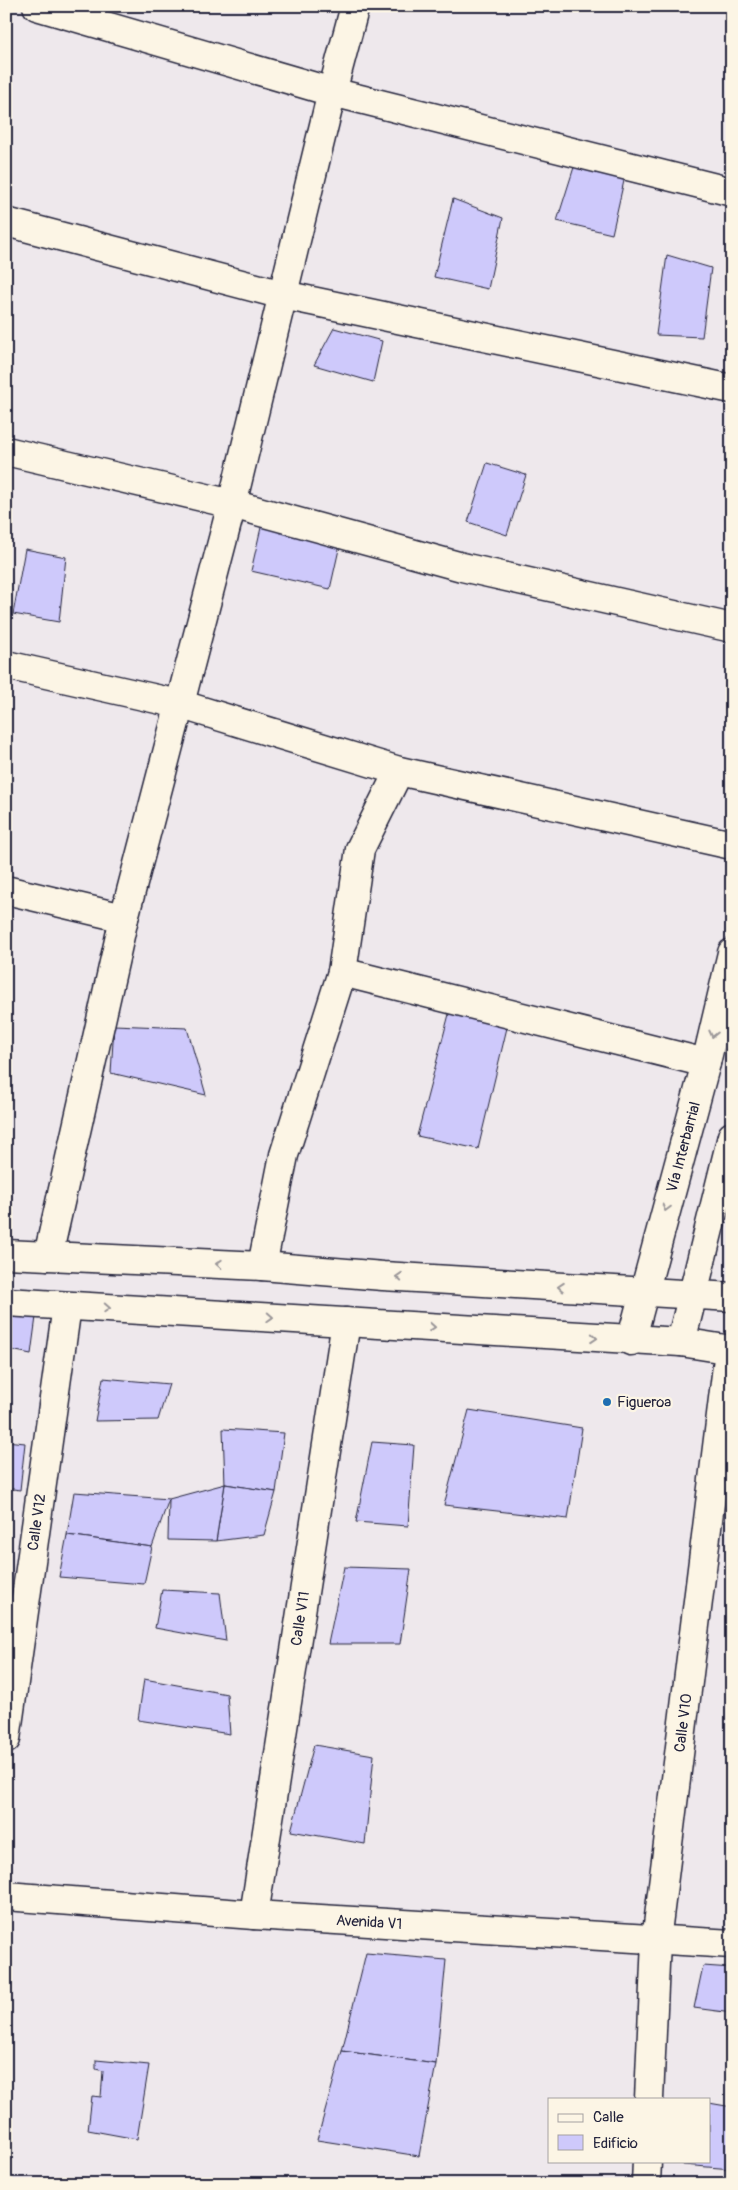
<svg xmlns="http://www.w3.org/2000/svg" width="738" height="2190" viewBox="0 0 738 2190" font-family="Pangolin,sans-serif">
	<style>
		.building { fill: #cec9fb; stroke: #22223b }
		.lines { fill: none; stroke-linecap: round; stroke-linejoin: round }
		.street-casing { stroke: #22223b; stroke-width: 31 }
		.secondary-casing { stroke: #22223b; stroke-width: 31 }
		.primary-casing { stroke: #22223b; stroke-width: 31 }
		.street { stroke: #fcf5e5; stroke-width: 28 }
		.secondary { stroke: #fcf5e5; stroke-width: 28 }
		.primary { stroke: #fcf5e5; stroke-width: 28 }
		.oneway { stroke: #9a9698 }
		.poi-dot { fill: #1f6fb2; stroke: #fcf5e5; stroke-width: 2 }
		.labels { text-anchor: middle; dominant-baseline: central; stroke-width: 4.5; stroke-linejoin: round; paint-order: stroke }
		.street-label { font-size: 15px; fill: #22223b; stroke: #fcf5e5 }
		.poi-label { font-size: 15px; fill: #22223b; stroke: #fcf5e5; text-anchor: start }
	</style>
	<rect width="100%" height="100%" fill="#eee8ec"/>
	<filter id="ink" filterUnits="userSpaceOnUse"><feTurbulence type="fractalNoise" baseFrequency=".02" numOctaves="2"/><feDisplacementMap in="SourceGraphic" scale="10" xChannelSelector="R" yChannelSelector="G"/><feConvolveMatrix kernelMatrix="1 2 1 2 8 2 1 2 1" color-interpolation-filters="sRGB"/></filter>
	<g filter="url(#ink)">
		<g class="building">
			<path d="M581 145 630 154 612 234 557 221Z"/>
			<path d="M453 199 503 218 488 289 434 277Z"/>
			<path d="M667 255 711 268 702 337 656 335Z"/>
			<path d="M334 328 382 341 373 382 314 365Z"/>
			<path d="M487 463 526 475 507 535 468 522Z"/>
			<path d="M265 510 344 527 330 589 251 571Z"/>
			<path d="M25 549 66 557 59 622 13 614Z"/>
			<path d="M453 999 511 1011 478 1149 417 1136Z"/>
			<path d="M114 1025 187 1028 206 1095 111 1073Z"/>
			<path d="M6 1317H36L31 1354 6 1349Z"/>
			<path d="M103 1378 169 1384 158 1420 95 1421Z"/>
			<path d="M469 1410 582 1428 568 1519 444 1505Z"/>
			<path d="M223 1429 284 1433 276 1492 225 1484Z"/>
			<path d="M6 1441 25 1443 20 1490 6 1488Z"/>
			<path d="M372 1442 414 1445 408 1526 356 1522Z"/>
			<path d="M225 1484 276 1492 264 1535 216 1541Z"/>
			<path d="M225 1484 216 1541 168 1540 169 1499Z"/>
			<path d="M74 1492 169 1499 152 1547 67 1535Z"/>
			<path d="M67 1535 152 1547 144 1584 59 1577Z"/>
			<path d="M344 1567 411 1569 400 1644H328Z"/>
			<path d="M162 1590 220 1593 226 1641 155 1628Z"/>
			<path d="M144 1679 227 1694 230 1734 138 1720Z"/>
			<path d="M314 1745 374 1755 365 1844 291 1831Z"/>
			<path d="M366 1953 446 1960 436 2064 342 2051Z"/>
			<path d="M703 1966 732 1968V2013L694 2008Z"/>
			<path d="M342 2051 436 2064 419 2156 317 2140Z"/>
			<path d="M96 2060 149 2065 137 2139 88 2130 92 2096 101 2097 103 2071 96 2069Z"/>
			<path d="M709 2103 732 2107V2169L683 2165V2161H709Z"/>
		</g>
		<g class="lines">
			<g class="street-casing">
				<g id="street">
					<path d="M37 6 332 92 732 192"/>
					<path d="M6 222 283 295 732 389"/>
					<path d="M6 451 232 504 462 567 732 628"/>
					<path d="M6 665 179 704 399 771 732 845"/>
					<path d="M6 890 124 918"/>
					<path d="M342 972 706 1063"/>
					<path d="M48 1256 124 918 232 504 332 92 355 6"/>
					<path d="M262 1266 284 1155 342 972 360 849 399 771"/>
					<path id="s1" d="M6 1739 67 1306"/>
					<path id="s2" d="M6 1896 254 1915 732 1944"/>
					<path id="s3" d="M254 1915 346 1322"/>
					<path id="s4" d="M649 2099 656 1941 729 1350"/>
					<path d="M646 2184 647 2161"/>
				</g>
			</g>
			<g class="secondary-casing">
				<g id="secondary">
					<path id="s5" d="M631 1341 706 1063 732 953"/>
					<path d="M681 1342 732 1136"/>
				</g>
			</g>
			<g class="primary-casing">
				<g id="primary">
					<path d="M6 1254 262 1266 383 1276 732 1297"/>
					<path d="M6 1302 681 1342 732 1350"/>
				</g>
			</g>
			<use href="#street" class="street"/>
			<use href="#secondary" class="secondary"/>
			<use href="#primary" class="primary"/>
		</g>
		<defs><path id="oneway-chevron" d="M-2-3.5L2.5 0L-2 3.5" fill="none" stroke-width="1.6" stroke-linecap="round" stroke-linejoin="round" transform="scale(1.25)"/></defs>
		<g class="oneway">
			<use href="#oneway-chevron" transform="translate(713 1034) rotate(103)"/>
			<use href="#oneway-chevron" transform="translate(666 1208) rotate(105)"/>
			<use href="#oneway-chevron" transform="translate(219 1264) rotate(-177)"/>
			<use href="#oneway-chevron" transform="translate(399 1277) rotate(-176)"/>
			<use href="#oneway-chevron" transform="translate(561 1287) rotate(-176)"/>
			<use href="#oneway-chevron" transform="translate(107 1308) rotate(3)"/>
			<use href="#oneway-chevron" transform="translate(270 1317) rotate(3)"/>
			<use href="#oneway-chevron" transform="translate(432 1327) rotate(4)"/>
			<use href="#oneway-chevron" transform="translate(594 1338) rotate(4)"/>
		</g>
	</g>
	<circle class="poi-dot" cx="607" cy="1402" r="5"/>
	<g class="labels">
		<g class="street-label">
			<text stroke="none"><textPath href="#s5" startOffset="201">Vía Interbarrial</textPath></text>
			<text stroke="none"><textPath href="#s1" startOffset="219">Calle V12</textPath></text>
			<text stroke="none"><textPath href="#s3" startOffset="300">Calle V11</textPath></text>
			<text stroke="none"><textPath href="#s4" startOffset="378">Calle V10</textPath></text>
			<text stroke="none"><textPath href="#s2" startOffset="364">Avenida V1</textPath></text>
		</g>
		<g class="poi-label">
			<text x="617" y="1402">Figueroa</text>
		</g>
	</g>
	<rect width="738" height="2190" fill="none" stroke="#fcf5e5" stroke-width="25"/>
	<rect x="12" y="12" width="713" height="2165" fill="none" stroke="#22223b" stroke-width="2" filter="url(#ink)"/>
	<rect x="548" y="2098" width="162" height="65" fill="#fcf5e5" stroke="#a5a1a1"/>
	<rect x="558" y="2114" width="25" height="8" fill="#fcf5e5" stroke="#a5a1a1"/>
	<text x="593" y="2122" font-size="15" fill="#22223b">Calle</text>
	<rect x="558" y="2135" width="25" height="15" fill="#cec9fb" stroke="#a5a1a1"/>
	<text x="593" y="2148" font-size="15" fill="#22223b">Edificio</text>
</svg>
